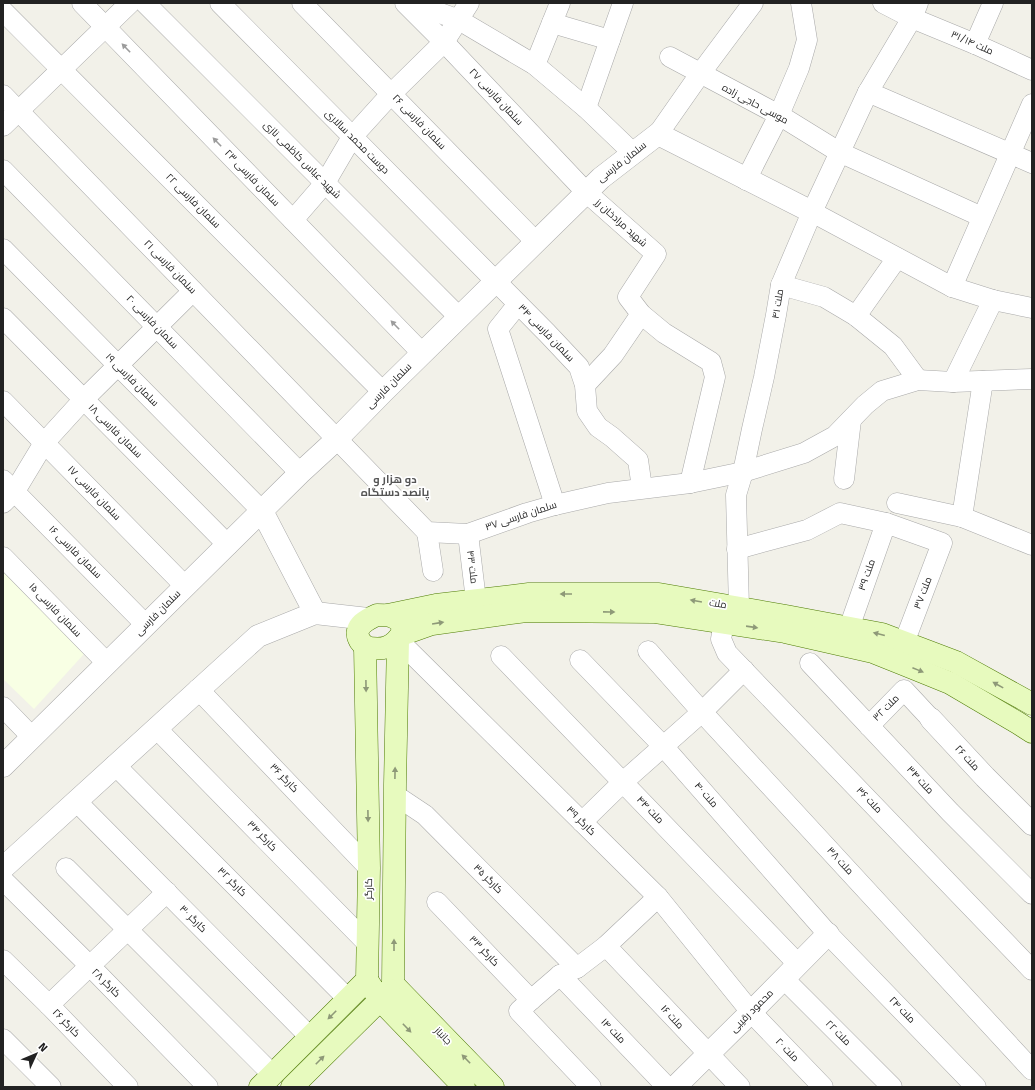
<svg xmlns="http://www.w3.org/2000/svg" width="1035" height="1090" viewBox="0 0 1035 1090" font-family="'Fira Sans',Cairo,sans-serif">
	<style>
		.education { fill: #f8ffe4 }
		.lines { fill: none; stroke-linecap: round; stroke-linejoin: round }
		.minor-casing { stroke: #a9a9a9; stroke-width: 21 }
		.tertiary-casing { stroke: #a9a9a9; stroke-width: 23 }
		.secondary-casing { stroke: #4f7c05; stroke-width: 23 }
		.minor { stroke: #fff; stroke-width: 20 }
		.tertiary { stroke: #fff; stroke-width: 22 }
		.secondary { stroke: #e7fabe; stroke-width: 22 }
		.oneway { fill: #9c9c9c }
		.oneway2 { fill: #8e9978 }
		.labels { text-anchor: middle; dominant-baseline: central; stroke-width: 3.5; stroke-linejoin: round; paint-order: stroke }
		.street-label { font-size: 10px; fill: #222; stroke: #fff }
		.neighbourhood-label { font-size: 11px; font-weight: bold; fill: #555; stroke: #fff }
	</style>
	<rect width="100%" height="100%" fill="#f2f1e9"/>
	<path class="education" d="M3 569 84 654 34 709 3 679Z"/>
	<g class="lines">
		<g class="minor-casing">
			<g id="minor">
				<path d="M82 3 422 353"/>
				<path d="M145 3 459 317"/>
				<path d="M220 3 547 333 579 367 585 385 587 411 598 427 612 437 638 460 642 488"/>
				<path d="M302 3 536 242"/>
				<path d="M405 3 444 42 586 192 656 254 628 297 641 314 664 333 711 362 715 377 690 483"/>
				<path d="M413 3 459 20 535 65 586 108 633 153"/>
				<path d="M883 3 912 18 975 44 1032 70"/>
				<path d="M3 11 383 392"/>
				<path d="M552 23 610 40"/>
				<path d="M975 44 993 3"/>
				<path d="M670 57 779 115 839 152 982 217"/>
				<path d="M535 65 560 3"/>
				<path d="M868 92 1032 163"/>
				<path d="M3 95 427 532 468 534 527 513 555 505 608 493 690 483 743 472 804 453 835 436 865 405 882 391 918 380 953 382 1032 379"/>
				<path d="M586 108 623 3"/>
				<path d="M3 126 130 3"/>
				<path d="M658 134 700 74 753 3"/>
				<path d="M3 170 300 473"/>
				<path d="M746 180 779 115 799 68 807 40 801 3"/>
				<path d="M812 212 952 287 993 300 1032 308"/>
				<path d="M293 220 325 183 352 137 391 94 444 42 469 3"/>
				<path d="M3 249 262 511"/>
				<path d="M781 285 824 297 856 316 893 346 918 380"/>
				<path d="M952 287 1032 104"/>
				<path d="M518 304 498 329 555 505"/>
				<path d="M856 316 897 258"/>
				<path d="M3 318 228 545"/>
				<path d="M953 382 993 300"/>
				<path d="M585 385 613 355 641 314"/>
				<path d="M3 401 185 586"/>
				<path d="M844 479 851 420"/>
				<path d="M3 480 146 625"/>
				<path d="M3 503 15 491 44 443 84 399 193 291"/>
				<path d="M897 503 962 517 1032 545"/>
				<path d="M962 517 983 381"/>
				<path d="M427 532 433 571"/>
				<path d="M468 534 476 600"/>
				<path d="M737 549 807 530 840 513 886 523 942 543 904 643"/>
				<path d="M3 557 107 663"/>
				<path d="M739 608 736 495 743 472 752 429 764 377 776 315 781 285 812 212 868 92 912 18 918 3"/>
				<path d="M724 623 721 639 727 653 1032 970"/>
				<path d="M849 628 886 523"/>
				<path d="M398 640 658 897 751 1012 823 1087"/>
				<path d="M648 651 702 712 1032 1070"/>
				<path d="M501 656 798 964"/>
				<path d="M580 660 663 746 828 934 976 1087"/>
				<path d="M810 663 950 812 1032 894"/>
				<path d="M198 689 369 868"/>
				<path d="M3 707 32 737"/>
				<path d="M869 726 904 690 931 719"/>
				<path d="M156 728 368 944"/>
				<path d="M115 765 348 999"/>
				<path d="M395 795 425 815 577 968"/>
				<path d="M76 801 310 1037"/>
				<path d="M582 822 623 782 702 712 744 670"/>
				<path d="M66 868 272 1074"/>
				<path d="M3 880 90 966 208 1087"/>
				<path d="M437 902 531 1000 519 1011 591 1087"/>
				<path d="M606 946 740 1087"/>
				<path d="M3 960 49 1005 128 1087"/>
				<path d="M560 975 667 1087"/>
				<path d="M784 979 892 1087"/>
				<path d="M531 1000 560 975 577 968 606 946 658 897"/>
				<path d="M49 1005 167 892"/>
				<path d="M3 1039 51 1087"/>
			</g>
		</g>
		<g class="tertiary-casing">
			<g id="tertiary">
				<path d="M262 511 315 613"/>
				<path d="M931 719 985 777 1032 824"/>
				<path d="M3 766 300 473 337 439 383 392 601 178 658 134 812 212"/>
				<path d="M3 868 258 636 315 613 368 619"/>
				<path d="M675 1087 751 1012 828 934"/>
			</g>
		</g>
		<g class="secondary-casing">
			<g id="secondary">
				<path d="M377 615C388 615 392 615 401 622L403 632C393 648 383 651 365 647 363 644 360 642 359 639 353 626 368 619 377 615Z"/>
				<path d="M388 615 436 605 529 594H659L786 616 882 634 956 662 1032 704"/>
				<path d="M401 635 432 624 526 611 654 612 785 632 873 652 908 666 950 683 1018 723 1032 732"/>
				<path d="M367 980 380 1000 464 1087"/>
				<path d="M393 984 395 784 398 640"/>
				<path d="M393 984 493 1087"/>
				<path d="M260 1087 367 980 369 868 365 647"/>
				<path d="M292 1087 380 1000 389 990"/>
			</g>
		</g>
		<use href="#minor" class="minor"/>
		<use href="#tertiary" class="tertiary"/>
		<use href="#secondary" class="secondary"/>
	</g>
	<defs><path id="oneway-solid" d="M-6-.8H1V-3.2L6.5 0L1 3.2V.8H-6Z"/></defs>
	<g class="oneway">
		<use href="#oneway-solid" transform="translate(126 48) rotate(-134)"/>
		<use href="#oneway-solid" transform="translate(217 142) rotate(-134)"/>
		<use href="#oneway-solid" transform="translate(395 325) rotate(-134)"/>
	</g>
	<g class="oneway2">
		<use href="#oneway-solid" transform="translate(566 594) rotate(-180)"/>
		<use href="#oneway-solid" transform="translate(696 601) rotate(-170)"/>
		<use href="#oneway-solid" transform="translate(609 612) rotate(1)"/>
		<use href="#oneway-solid" transform="translate(438 623) rotate(-9)"/>
		<use href="#oneway-solid" transform="translate(752 627) rotate(8)"/>
		<use href="#oneway-solid" transform="translate(879 634) rotate(-166)"/>
		<use href="#oneway-solid" transform="translate(918 670) rotate(22)"/>
		<use href="#oneway-solid" transform="translate(998 685) rotate(-151)"/>
		<use href="#oneway-solid" transform="translate(366 686) rotate(89)"/>
		<use href="#oneway-solid" transform="translate(395 773) rotate(-89)"/>
		<use href="#oneway-solid" transform="translate(368 816) rotate(89)"/>
		<use href="#oneway-solid" transform="translate(394 945) rotate(-90)"/>
		<use href="#oneway-solid" transform="translate(332 1015) rotate(135)"/>
		<use href="#oneway-solid" transform="translate(407 1028) rotate(46)"/>
		<use href="#oneway-solid" transform="translate(466 1059) rotate(-134)"/>
		<use href="#oneway-solid" transform="translate(320 1060) rotate(-45)"/>
	</g>
	<g class="labels">
		<g class="street-label">
			<text transform="translate(972 43) rotate(24)">ملت ۳۱/۱۴</text>
			<text transform="translate(496 97) rotate(47)">سلمان فارسی ۲۷</text>
			<text transform="translate(755 104) rotate(28)">موسی حاجی زاده</text>
			<text transform="translate(419 122) rotate(46)">سلمان فارسی ۲۶</text>
			<text transform="translate(357 142) rotate(45)">دوست محمد سالاری</text>
			<text transform="translate(302 160) rotate(45)">شهید عباس کاظمی نازی</text>
			<text transform="translate(622 162) rotate(-38)">سلمان فارسی</text>
			<text transform="translate(252 178) rotate(46)">سلمان فارسی ۲۳</text>
			<text transform="translate(193 201) rotate(45)">سلمان فارسی ۲۲</text>
			<text transform="translate(621 223) rotate(42)">شهید مرادخان رز</text>
			<text transform="translate(170 267) rotate(46)">سلمان فارسی ۲۱</text>
			<text transform="translate(778 304) rotate(-81)">ملت ۴۱</text>
			<text transform="translate(152 322) rotate(46)">سلمان فارسی ۲۰</text>
			<text transform="translate(546 333) rotate(46)">سلمان فارسی ۳۴</text>
			<text transform="translate(132 380) rotate(45)">سلمان فارسی ۱۹</text>
			<text transform="translate(389 386) rotate(-45)">سلمان فارسی</text>
			<text transform="translate(115 431) rotate(45)">سلمان فارسی ۱۸</text>
			<text transform="translate(94 493) rotate(46)">سلمان فارسی ۱۷</text>
			<text transform="translate(521 516) rotate(-18)">سلمان فارسی ۳۷</text>
			<text transform="translate(75 552) rotate(45)">سلمان فارسی ۱۶</text>
			<text transform="translate(472 567) rotate(83)">ملت ۴۳</text>
			<text transform="translate(867 575) rotate(-71)">ملت ۳۹</text>
			<text transform="translate(923 593) rotate(-69)">ملت ۳۷</text>
			<text transform="translate(718 604) rotate(10)">ملت</text>
			<text transform="translate(55 610) rotate(46)">سلمان فارسی ۱۵</text>
			<text transform="translate(158 613) rotate(-45)">سلمان فارسی</text>
			<text transform="translate(886 708) rotate(-45)">ملت ۳۲</text>
			<text transform="translate(967 758) rotate(47)">ملت ۲۶</text>
			<text transform="translate(284 778) rotate(46)">کارگر ۳۶</text>
			<text transform="translate(920 780) rotate(47)">ملت ۳۴</text>
			<text transform="translate(706 795) rotate(49)">ملت ۴۰</text>
			<text transform="translate(869 800) rotate(46)">ملت ۳۶</text>
			<text transform="translate(650 810) rotate(46)">ملت ۴۴</text>
			<text transform="translate(581 821) rotate(45)">کارگر ۳۹</text>
			<text transform="translate(262 836) rotate(46)">کارگر ۳۴</text>
			<text transform="translate(840 861) rotate(47)">ملت ۳۸</text>
			<text transform="translate(488 879) rotate(45)">کارگر ۳۵</text>
			<text transform="translate(232 882) rotate(45)">کارگر ۳۲</text>
			<text transform="translate(369 889) rotate(-89)">کارگر</text>
			<text transform="translate(193 919) rotate(45)">کارگر ۳۰</text>
			<text transform="translate(484 951) rotate(46)">کارگر ۳۳</text>
			<text transform="translate(106 983) rotate(45)">کارگر ۲۸</text>
			<text transform="translate(902 1010) rotate(46)">ملت ۲۴</text>
			<text transform="translate(752 1011) rotate(-45)">محمود رقیبی</text>
			<text transform="translate(672 1017) rotate(47)">ملت ۱۶</text>
			<text transform="translate(66 1023) rotate(46)">کارگر ۲۶</text>
			<text transform="translate(613 1031) rotate(46)">ملت ۱۴</text>
			<text transform="translate(838 1033) rotate(45)">ملت ۲۲</text>
			<text transform="translate(443 1036) rotate(46)">جانباز</text>
			<text transform="translate(787 1050) rotate(46)">ملت ۲۰</text>
		</g>
		<g class="neighbourhood-label">
			<text x="395" y="479">دو هزار و<tspan x="395" dy="13">پانصد دستگاه</tspan></text>
		</g>
	</g>
	<rect width="1035" height="1090" fill="none" stroke="#222222" stroke-width="8"/>
	<g transform="translate(36 1054) rotate(46)" stroke="#ffffff" stroke-width="3" paint-order="stroke">
	<path d="M0-3L7 15L0 10L-7 15Z" fill="#222222"/>
	<text y="-6" font-size="11" font-weight="bold" text-anchor="middle" fill="#222222">N</text>
	</g>
</svg>
